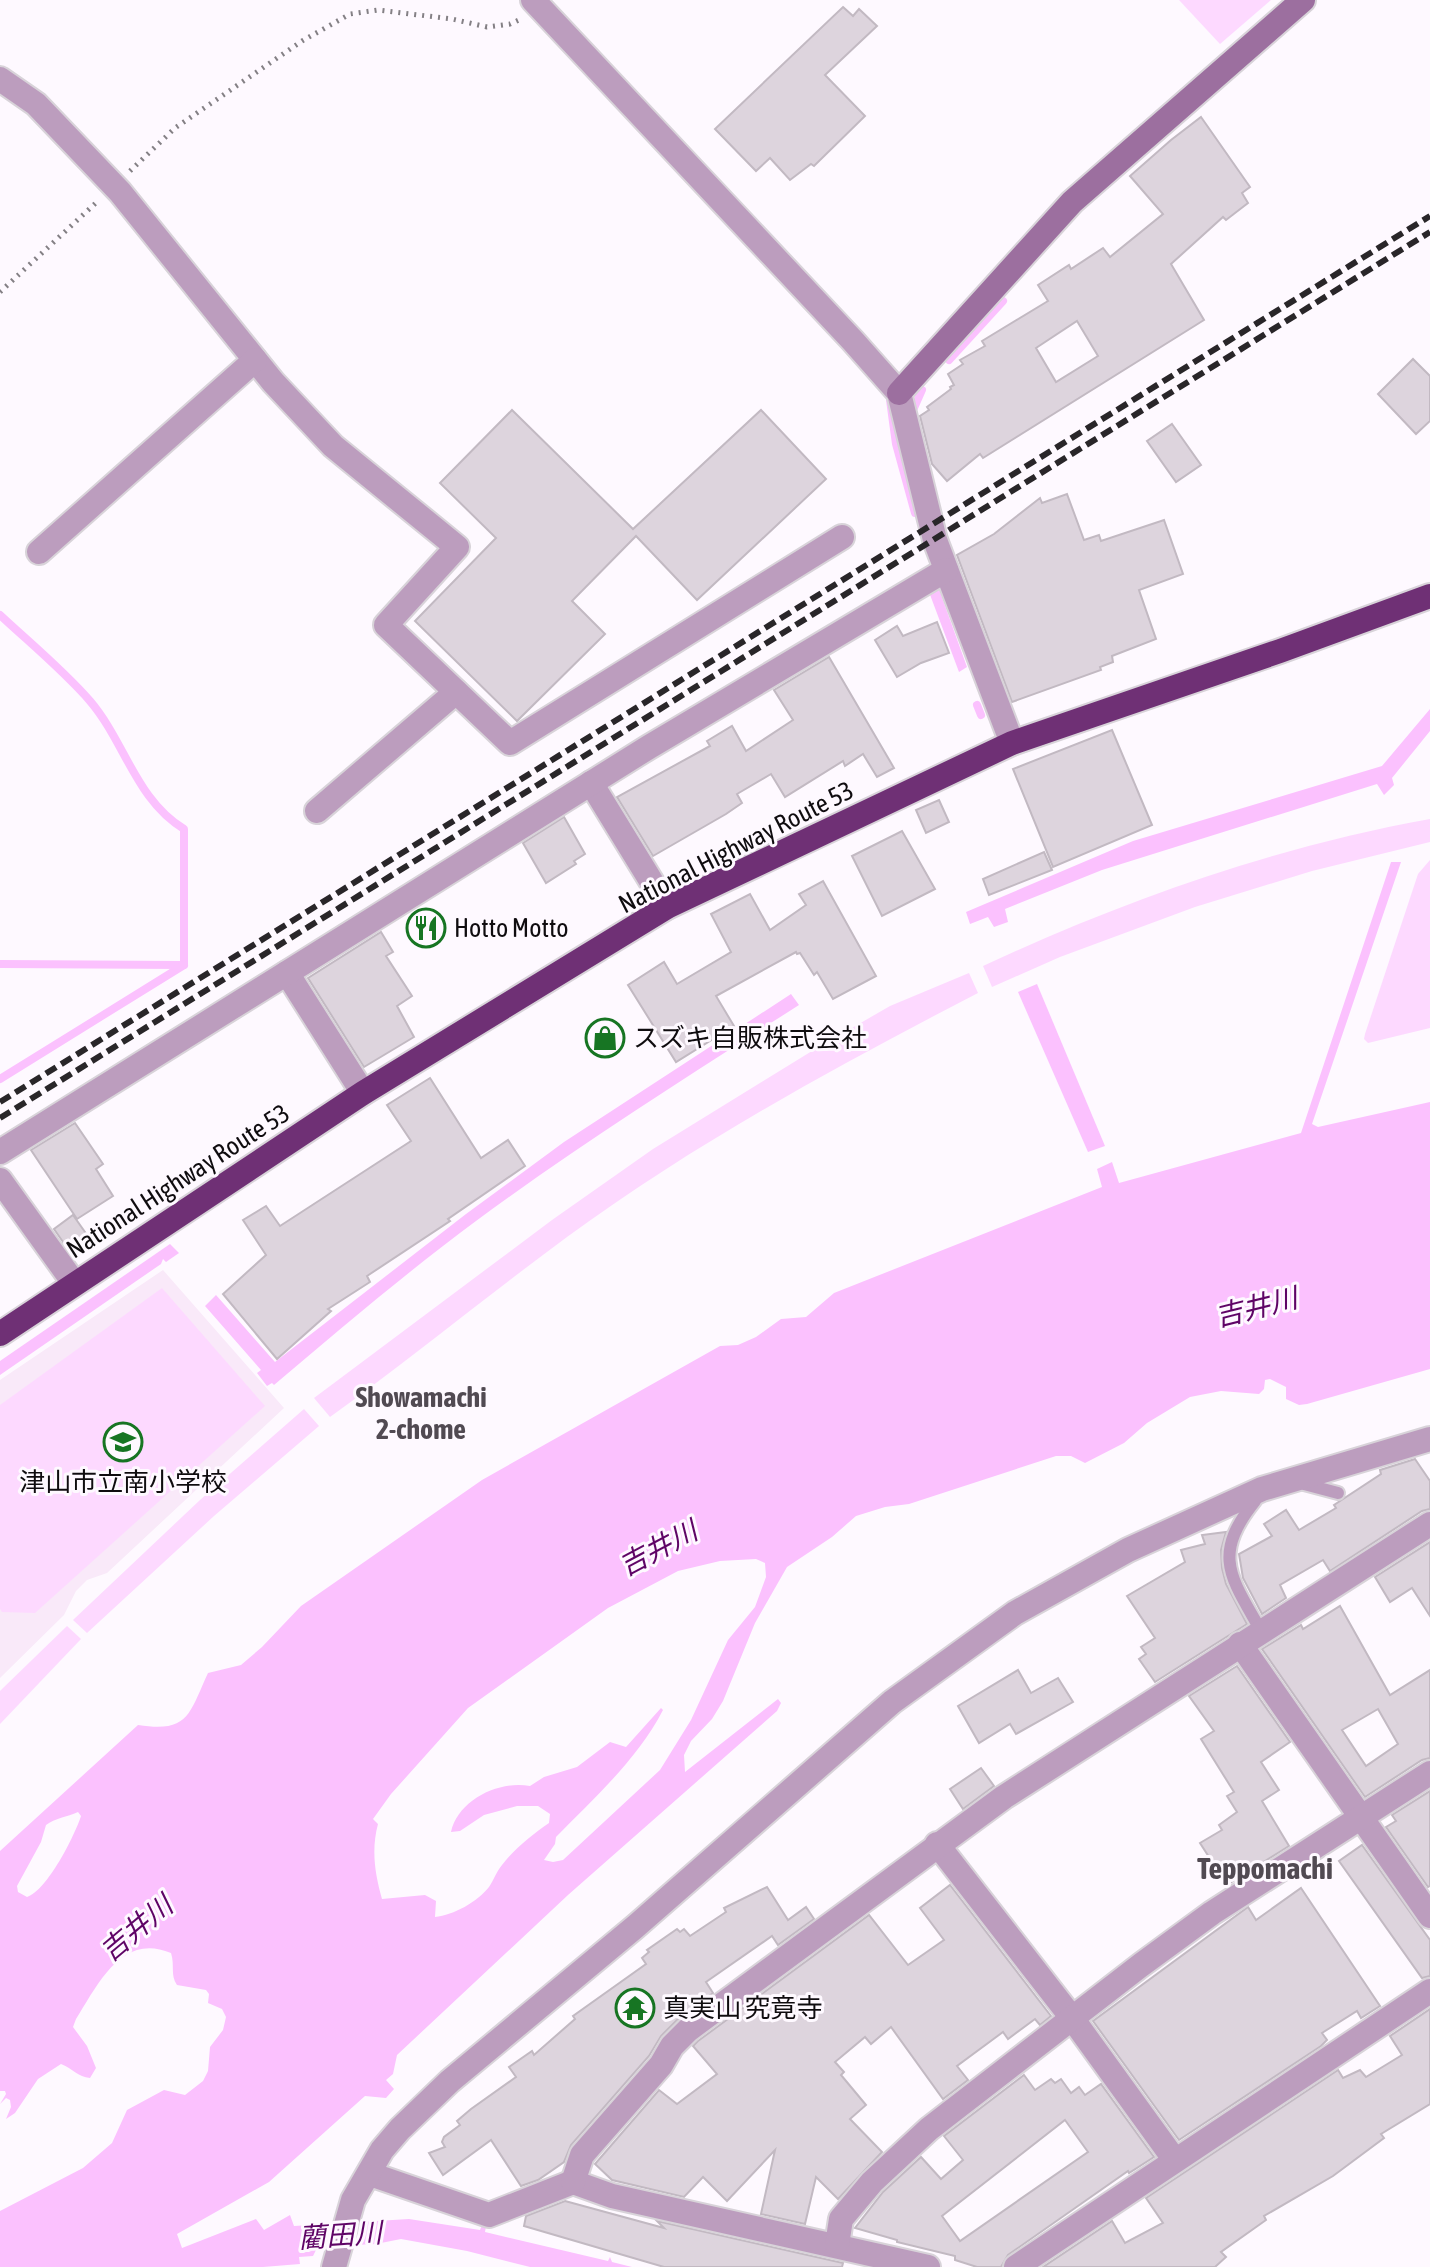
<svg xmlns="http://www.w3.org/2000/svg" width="1430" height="2267" viewBox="0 0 1430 2267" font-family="'Asap Condensed','Noto Sans JP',sans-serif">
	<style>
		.built { fill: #f9e9f9 }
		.green { fill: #fdd9ff }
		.water { fill: #fbc1fe; fill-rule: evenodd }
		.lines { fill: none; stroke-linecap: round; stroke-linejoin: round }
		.stream { stroke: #fbc1fe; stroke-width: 8 }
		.building { fill: #ddd4dd; stroke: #c2b9c2; stroke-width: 2; fill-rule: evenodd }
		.lane-casing { stroke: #d8d3d9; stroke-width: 16 }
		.street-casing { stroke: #d8d3d9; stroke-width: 28 }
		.secondary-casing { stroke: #d8d3d9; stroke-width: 28 }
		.highway-casing { stroke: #d8d3d9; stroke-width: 28 }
		.path { stroke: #848085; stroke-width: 5; stroke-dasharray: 2 6; stroke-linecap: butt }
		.lane { stroke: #bc9dbe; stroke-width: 12 }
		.street { stroke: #bc9dbe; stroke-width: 24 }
		.secondary { stroke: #9c6f9f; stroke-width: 24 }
		.highway { stroke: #6f3075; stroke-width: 24 }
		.rail { stroke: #292629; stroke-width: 6; stroke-dasharray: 12 6; stroke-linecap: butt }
		.labels { text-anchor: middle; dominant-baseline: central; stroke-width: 6; stroke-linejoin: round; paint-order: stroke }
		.street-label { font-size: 26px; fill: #0f0c0f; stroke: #fef9ff }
		.poi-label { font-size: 26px; fill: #0f0c0f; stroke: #fef9ff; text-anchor: start }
		.water-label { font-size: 28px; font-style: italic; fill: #5f0466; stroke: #fef9ff }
		.neighbourhood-label { font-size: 28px; font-weight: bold; fill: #514a52; stroke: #fef9ff }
		.quarter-label { font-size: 30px; font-weight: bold; fill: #514a52; stroke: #fef9ff }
	</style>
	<rect width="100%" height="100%" fill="#fef9ff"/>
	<path class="built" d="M163 1270 284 1408 107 1573 87 1580 76 1591 64 1615 0 1678V1380Z"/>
	<g class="green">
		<path d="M1179 0H1271L1220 44Z"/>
		<path d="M1430 819V842L1312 871 1195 907 1060 957 992 987 983 966C1125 900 1275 847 1430 819Z"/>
		<path d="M1430 860V1028L1368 1043 1364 1039 1365 1034 1418 874Z"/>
		<path d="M969 973 978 993C837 1066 695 1143 567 1237 487 1296 410 1359 330 1417L314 1398 552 1220 653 1149 812 1051 890 1006Z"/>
		<path d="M162 1288 265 1406 35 1613 2 1612 0 1609V1405Z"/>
		<path d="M304 1409 319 1426 214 1516 87 1633 73 1620 200 1500Z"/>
		<path d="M67 1626 81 1639 0 1724V1691Z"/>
	</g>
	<g class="water">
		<path d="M939 589 967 667 959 672 929 592Z"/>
		<path d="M1430 709V731L1392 778 1394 785 1384 795 1377 784 1102 870 1005 909 1008 922 994 927 988 917 970 924 966 912 1133 841 1382 766Z"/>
		<path d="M1391 862H1401L1312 1124 1318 1127 1430 1102V1369L1307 1404 1299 1405 1286 1399V1387L1270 1379 1265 1380 1264 1389 1259 1394 1221 1391 1190 1397 1147 1423 1124 1443 1085 1463 1071 1456H1056L909 1504 885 1507 856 1516 832 1537 787 1567 755 1623 723 1701 712 1719 691 1741 684 1755 685 1772 778 1699 781 1703 777 1711 568 1895 397 2055 393 2074 386 2080 394 2089 386 2098 365 2096 269 2182 177 2234 182 2248 256 2219 264 2230 290 2215 294 2226 409 2219 480 2230 482 2225 486 2226 485 2232 608 2261 610 2257 612 2262 632 2267H530L467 2251 401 2239 376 2244 332 2246 316 2250 313 2256 299 2257 300 2264 263 2267H0V2211L83 2168 112 2143 127 2110 164 2090 185 2095 203 2081 208 2071 210 2047 223 2030 226 2017 222 2009 208 2003 209 1994 206 1990 177 1985C170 1975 175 1965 171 1953 122 1932 98 1984 76 2019L73 2027 87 2046 96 2068 90 2078C78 2077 72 2068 61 2064L38 2079 15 2113 6 2119 11 2107 10 2100 6 2098 0 2104 6 2094 5 2091H0V1851L138 1725C189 1733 189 1714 208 1673L241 1665 262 1647 301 1606 482 1480 720 1346 738 1345 756 1337 781 1319 806 1317 834 1293 1102 1187 1097 1169 1112 1162 1119 1183 1301 1133ZM756 1559 765 1563 766 1577 755 1607 728 1640 691 1720 660 1770 563 1860 553 1862 544 1860 555 1844 556 1837C595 1797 637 1760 663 1710L661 1708 626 1747 610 1742 577 1767 544 1777 530 1786C499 1780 458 1800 451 1832L460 1831 484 1815 517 1806H538L550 1814 549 1823C532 1835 514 1849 502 1865 496 1872 494 1880 489 1887 477 1902 454 1915 435 1917L436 1901 425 1895 382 1899C375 1874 371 1850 378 1824L373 1819 391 1794 468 1708 608 1608 678 1571 720 1561ZM78 1812 81 1816C75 1835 47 1891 27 1897L18 1892 17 1886 41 1842 46 1825C55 1818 67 1817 78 1812Z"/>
		<path d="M1037 984 1105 1146 1088 1152 1018 992Z"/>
		<path d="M791 994 799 1005C690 1075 580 1144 476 1221 406 1273 340 1329 274 1385L272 1383 267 1386 257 1373 261 1370 205 1306 216 1295 275 1362 466 1214 564 1142Z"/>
		<path d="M170 1244 179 1253 166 1262 163 1259 161 1264 0 1375V1361Z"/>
	</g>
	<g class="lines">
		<g class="stream">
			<path d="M949 360 1003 301"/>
			<path d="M890 400 896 444 915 513"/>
			<path d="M914 408 922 390"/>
			<path d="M0 615C30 643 63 670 90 701 125 742 136 800 184 829V965"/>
			<path d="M977 705 981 715"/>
			<path d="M0 964 183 965"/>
			<path d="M0 1079 184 965"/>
		</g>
	</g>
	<g class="building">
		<path d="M843 7 853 16 859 9 877 26 825 75 865 116 814 166 811 164 790 180 770 158 756 171 715 129Z"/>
		<path d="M1201 117 1250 187 1242 193 1248 203 1226 220 1223 217 1171 264 1204 320 983 458 980 454 947 481 932 464 920 416 929 410 927 407 951 389 950 387 954 385 948 374 963 364 960 360 985 346 982 341 1048 301 1038 285 1069 265 1071 269 1103 248 1110 257 1163 214 1130 176 1171 140ZM1077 321 1098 356 1056 382 1036 348Z"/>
		<path d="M1413 359 1430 376V421L1416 434 1378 394Z"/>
		<path d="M512 410 633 529 761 410 826 479 697 600 636 536 572 601 605 634 517 721 415 621 496 538 440 483Z"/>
		<path d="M1172 424 1201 465 1176 482 1147 441Z"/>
		<path d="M1067 494 1084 540 1099 535 1101 541 1164 520 1183 574 1139 590 1156 639 1112 656 1113 662 1100 667 1101 670 1012 702 957 555 994 534 1040 498 1042 503Z"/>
		<path d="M937 622 949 653 921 663 897 677 875 640 897 626 903 636Z"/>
		<path d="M829 657 894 768 877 777 863 754 845 766 843 761 785 797 771 774 737 794 742 803 726 814 653 856 617 797 710 746 707 741 732 726 746 751 793 720 774 690Z"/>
		<path d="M1112 730 1152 825 1053 867 1013 769Z"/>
		<path d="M939 800 949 822 926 833 916 810Z"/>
		<path d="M564 817 585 854 574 861 576 864 546 883 523 843Z"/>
		<path d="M902 831 935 889 882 916 852 856Z"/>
		<path d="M1044 852 1052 870 989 895 983 879Z"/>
		<path d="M823 881 876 976 833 999 817 972 814 975 800 953 797 954 796 952 716 996 734 1026 676 1062 628 985 664 962 677 984 731 952 711 914 750 894 770 930 806 905 799 894Z"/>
		<path d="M381 932 393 952 386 956 412 996 397 1006 414 1037 364 1067 308 978Z"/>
		<path d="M430 1078 481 1158 508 1140 525 1166 448 1219 450 1221 367 1276 370 1282 328 1309 331 1311 277 1359 223 1294 266 1255 243 1220 266 1206 280 1226 411 1141 387 1105Z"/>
		<path d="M75 1123 103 1164 96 1169 113 1196 77 1219 31 1150Z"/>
		<path d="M73 1215 92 1242 72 1255 54 1229Z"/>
		<path d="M1415 1459 1430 1481V1509L1422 1511 1330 1571 1323 1560 1280 1585 1286 1598 1262 1614 1243 1578 1239 1554 1272 1536 1264 1524 1286 1510 1299 1530 1336 1508 1334 1505 1381 1474 1380 1470Z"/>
		<path d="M1226 1532 1221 1550 1222 1568 1226 1584 1247 1624 1155 1682 1139 1659 1146 1654 1141 1647 1155 1638 1127 1596 1185 1562 1181 1550 1205 1544 1202 1535Z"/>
		<path d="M1430 1542V1616L1412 1588 1390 1602 1375 1577Z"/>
		<path d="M1340 1606 1390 1695 1430 1670V1758L1422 1760 1365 1797 1262 1649 1301 1625 1303 1629ZM1378 1709 1398 1744 1366 1766 1342 1730Z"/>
		<path d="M1237 1666 1290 1742 1261 1762 1279 1790 1262 1801 1289 1846 1227 1885 1200 1843 1222 1830 1219 1825 1237 1812 1227 1796 1234 1792 1201 1739 1214 1731 1189 1696Z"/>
		<path d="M1018 1670 1031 1693 1058 1678 1073 1702 1016 1734 1010 1724 979 1743 958 1706Z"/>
		<path d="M981 1768 994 1786 963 1809 950 1789Z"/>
		<path d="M1430 1791V1886L1428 1887 1386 1827 1396 1821 1392 1815Z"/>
		<path d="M1362 1845 1430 1940V1976L1422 1978 1339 1861Z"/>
		<path d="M950 1885 1051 2016 1040 2025 1035 2019 1008 2039 1003 2032 957 2066 968 2080 943 2099 891 2027 871 2044 865 2037 835 2062 844 2072 841 2075 866 2105 850 2119 882 2152 838 2199 816 2177 805 2224 761 2214 775 2150 727 2201 703 2177 684 2197 612 2180 595 2164 659 2090 677 2104 717 2074 693 2046 698 2041 869 1915 908 1965 944 1940 920 1908Z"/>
		<path d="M767 1887 788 1920 806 1907 814 1919 778 1945 772 1936 706 1982 713 1993 679 2018 661 2036 649 2056 571 2145 564 2162 538 2180 521 2186 491 2140 443 2175 429 2153 445 2147 442 2142 444 2137 460 2125 457 2121 471 2109 516 2077 509 2067 532 2051 534 2055 575 2019 573 2016 646 1964 642 1958 649 1952 647 1950 677 1929 680 1932 684 1929 690 1936 726 1912 724 1908Z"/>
		<path d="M1301 1888 1380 2006 1361 2018 1357 2011 1322 2033 1327 2040 1321 2046 1179 2140 1093 2021 1248 1907 1256 1920Z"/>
		<path d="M1430 2009V2104L1381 2134 1384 2138 1333 2176 1264 2216 1266 2220 1221 2252 1226 2257 1215 2267H1043L1112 2221 1125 2243 1163 2223 1146 2198 1338 2070 1343 2078 1360 2070 1366 2077 1402 2055 1390 2036Z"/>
		<path d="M1024 2075 1035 2090 1051 2079 1055 2083 1061 2079 1071 2093 1079 2087 1085 2095 1101 2084 1154 2157 1129 2173 1128 2171 1008 2255 1001 2267H977L955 2260V2256L897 2242V2240L855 2228 883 2192 921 2157 941 2179 963 2160 944 2136ZM1065 2120 1088 2152 960 2241 942 2216Z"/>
		<path d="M565 2201 664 2228 657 2221 843 2263 842 2267H664L524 2226 526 2216Z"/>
	</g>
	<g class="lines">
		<g class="lane-casing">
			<g id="lane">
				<path d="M1301 1479 1304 1484 1338 1493"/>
				<path d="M1255 1496V1501C1211 1556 1231 1577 1261 1631"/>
			</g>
		</g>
		<g class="street-casing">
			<g id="street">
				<path d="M533 0 853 341 899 393 935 540 1012 743"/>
				<path d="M0 79 36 104 120 192 273 382 333 446 457 547 386 625 510 743 842 537"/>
				<path d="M39 552 255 360"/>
				<path d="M591 783 667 907"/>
				<path d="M317 811 456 692"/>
				<path d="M287 973 363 1093"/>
				<path d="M0 1152 649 747 946 570"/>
				<path d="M0 1180 74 1283"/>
				<path d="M1240 1644 1430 1916"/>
				<path d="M937 1844 1072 2018 1174 2159"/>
				<path d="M370 2174 489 2215 573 2182 612 2196 928 2267"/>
				<path d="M573 2182 582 2155 661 2065 672 2046 688 2030 1004 1797 1430 1524"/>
				<path d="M837 2245 841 2219 872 2182 929 2129 1141 1965 1212 1913 1430 1773"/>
				<path d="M334 2267 353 2200 382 2150 400 2129 450 2081 635 1927 892 1702 1015 1613 1128 1550 1262 1489 1430 1439"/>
				<path d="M1016 2267 1430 1991"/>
			</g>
		</g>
		<g class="secondary-casing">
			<path id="secondary" d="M899 393 1072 202 1303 0"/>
		</g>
		<g class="highway-casing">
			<path id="highway" d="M0 1334 363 1093 667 907 1012 743 1280 651 1430 596"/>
		</g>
		<g class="path">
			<path d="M130 171 175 128 302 41 350 14 378 10 452 19 487 27 510 24 521 19"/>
			<path d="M0 292 99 200"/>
		</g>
		<use href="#lane" class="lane"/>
		<use href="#street" class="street"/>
		<use href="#secondary" class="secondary"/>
		<use href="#highway" class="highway"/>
		<g class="rail">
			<path d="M0 1102 1430 216"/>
			<path d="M0 1118 1430 232"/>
		</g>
	</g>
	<defs>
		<g id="restaurant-ring" transform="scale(2)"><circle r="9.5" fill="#fef9ff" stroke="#177523" stroke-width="1.5"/><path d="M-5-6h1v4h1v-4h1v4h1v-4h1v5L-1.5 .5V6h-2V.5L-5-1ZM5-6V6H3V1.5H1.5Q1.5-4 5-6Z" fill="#177523"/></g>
		<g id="shop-ring" transform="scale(2)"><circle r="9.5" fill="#fef9ff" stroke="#177523" stroke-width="1.5"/><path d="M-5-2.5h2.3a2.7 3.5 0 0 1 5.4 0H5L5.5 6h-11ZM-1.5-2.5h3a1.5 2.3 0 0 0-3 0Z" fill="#177523"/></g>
		<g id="school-ring" transform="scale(2)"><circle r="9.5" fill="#fef9ff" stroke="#177523" stroke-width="1.5"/><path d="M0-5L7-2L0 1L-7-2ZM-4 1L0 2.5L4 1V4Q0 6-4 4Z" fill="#177523"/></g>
		<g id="temple-ring" transform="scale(2)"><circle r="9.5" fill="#fef9ff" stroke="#177523" stroke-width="1.5"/><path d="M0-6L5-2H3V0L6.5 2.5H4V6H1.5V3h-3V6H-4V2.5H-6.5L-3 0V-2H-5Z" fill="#177523"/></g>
	</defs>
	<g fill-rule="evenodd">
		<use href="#restaurant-ring" x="426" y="928"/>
		<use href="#shop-ring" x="605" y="1038"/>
		<use href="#school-ring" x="123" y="1442"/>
		<use href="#temple-ring" x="635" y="2008"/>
	</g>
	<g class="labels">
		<g class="street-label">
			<text transform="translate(736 847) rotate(-27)">National Highway Route 53</text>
			<text transform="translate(178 1181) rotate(-33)">National Highway Route 53</text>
		</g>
		<g class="poi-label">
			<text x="454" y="928">Hotto Motto</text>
			<text x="633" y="1038">スズキ自販株式会社</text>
			<text x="123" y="1482" text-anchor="middle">津山市立南小学校</text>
			<text x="663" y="2008">真実山 究竟寺</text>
		</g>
		<g class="water-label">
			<text transform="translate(1256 1307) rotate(-14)">吉井川</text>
			<text transform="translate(658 1548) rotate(-28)">吉井川</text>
			<text transform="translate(136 1928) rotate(-40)">吉井川</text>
			<text transform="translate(340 2235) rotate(-4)">藺田川</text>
		</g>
		<g class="neighbourhood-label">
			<text x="421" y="1397">Showamachi<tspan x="421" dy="32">2-chome</tspan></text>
		</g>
		<g class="quarter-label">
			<text x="1265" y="1868">Teppomachi</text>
		</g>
	</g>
</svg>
